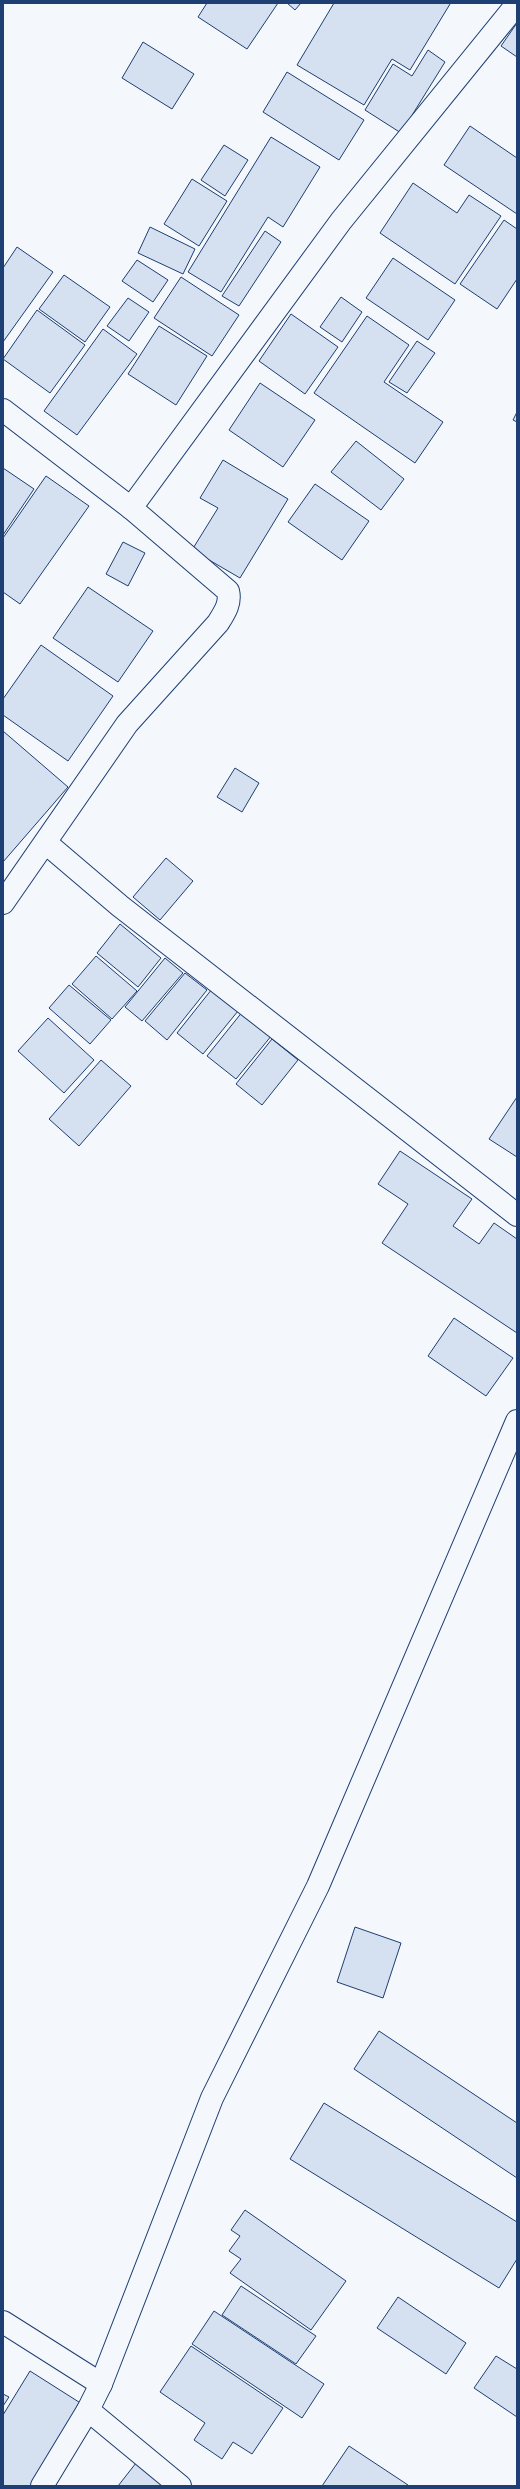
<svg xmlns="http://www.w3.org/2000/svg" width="520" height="2489" viewBox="0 0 520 2489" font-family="'Varela Round',sans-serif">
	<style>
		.building { fill: #d5e0f0; stroke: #1d3f73 }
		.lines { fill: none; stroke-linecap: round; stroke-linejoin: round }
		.minor-casing { stroke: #1d3f73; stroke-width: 24 }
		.minor { stroke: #f4f7fb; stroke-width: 22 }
	</style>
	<rect width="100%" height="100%" fill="#f4f7fb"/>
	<g class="building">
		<path d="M207 3H278L247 49 198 17Z"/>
		<path d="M287 3H301L295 10Z"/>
		<path d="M334 3H449L450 4 410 70 392 59 364 105 297 65Z"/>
		<path d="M517 23V57L501 46Z"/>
		<path d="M143 42 194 74 172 109 122 78Z"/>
		<path d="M428 50 445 62 401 133 365 110 393 64 412 76Z"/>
		<path d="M287 72 364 120 339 160 263 112Z"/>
		<path d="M470 126 517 158V214L444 165Z"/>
		<path d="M271 137 320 167 283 227 268 217 221 292 188 272Z"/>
		<path d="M224 145 248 160 225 196 201 180Z"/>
		<path d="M192 179 227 201 199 246 164 224Z"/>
		<path d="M413 183 457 213 469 195 501 216 455 284 380 233Z"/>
		<path d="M504 220 517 229V279L497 309 460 284Z"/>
		<path d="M150 227 195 249 183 274 138 253Z"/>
		<path d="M265 231 281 242 239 306 222 296Z"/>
		<path d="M17 247 53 272 3 342V268Z"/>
		<path d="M393 258 455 300 428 340 366 298Z"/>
		<path d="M137 260 168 280 153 302 122 281Z"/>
		<path d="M64 275 110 307 85 342 39 309Z"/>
		<path d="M181 277 239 315 212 356 154 318Z"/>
		<path d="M341 297 362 312 342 342 320 327Z"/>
		<path d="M128 298 149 312 129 341 107 326Z"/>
		<path d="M37 310 85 345 50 393 3 359Z"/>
		<path d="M291 314 338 347 305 394 259 361Z"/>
		<path d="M367 316 409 345 384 382 443 422 415 463 314 393Z"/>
		<path d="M159 326 207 356 176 405 128 374Z"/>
		<path d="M103 329 137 354 77 435 44 411Z"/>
		<path d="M417 341 435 353 407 393 389 382Z"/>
		<path d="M260 383 315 420 283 467 229 430Z"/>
		<path d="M517 412V422L513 420Z"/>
		<path d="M356 441 404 479 381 510 331 472Z"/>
		<path d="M223 460 288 499 240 578 192 550 218 508 200 498Z"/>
		<path d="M3 468 34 489 3 535Z"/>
		<path d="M46 476 89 506 20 604 3 592V538Z"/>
		<path d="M315 484 369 521 342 560 288 522Z"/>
		<path d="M123 542 145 553 128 586 106 574Z"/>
		<path d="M88 587 153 631 118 682 53 638Z"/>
		<path d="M41 645 113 696 68 761 3 715V699Z"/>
		<path d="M3 731 68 787 3 862Z"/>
		<path d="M235 768 259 783 242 812 217 797Z"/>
		<path d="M166 858 193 881 160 920 133 897Z"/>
		<path d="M120 924 161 958 138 987 97 953Z"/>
		<path d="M96 956 137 991 112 1019 72 984Z"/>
		<path d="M165 958 183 973 142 1021 125 1007Z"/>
		<path d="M185 973 207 990 167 1040 145 1021Z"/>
		<path d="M69 985 111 1020 90 1044 49 1008Z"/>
		<path d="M212 989 238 1011 203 1054 177 1033Z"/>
		<path d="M243 1011 272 1035 236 1079 207 1056Z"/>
		<path d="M48 1018 94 1060 64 1093 18 1051Z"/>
		<path d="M272 1039 298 1060 262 1105 236 1084Z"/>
		<path d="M101 1060 131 1086 79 1146 49 1119Z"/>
		<path d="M517 1097V1157L489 1139Z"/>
		<path d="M400 1151 472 1199 453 1226 479 1244 494 1223 517 1239V1333L382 1243 408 1204 378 1184Z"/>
		<path d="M454 1318 513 1358 486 1396 428 1356Z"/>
		<path d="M355 1927 401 1943 383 1998 337 1982Z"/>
		<path d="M379 2031 517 2123V2178L354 2069Z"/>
		<path d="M324 2103 517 2222V2259L499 2288 290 2159Z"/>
		<path d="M245 2210 346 2281 311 2330 230 2273 241 2259 229 2251 240 2236 231 2230Z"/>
		<path d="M241 2286 316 2336 296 2364 222 2315Z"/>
		<path d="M398 2297 466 2343 446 2374 377 2328Z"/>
		<path d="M214 2311 324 2384 302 2418 192 2344Z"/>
		<path d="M191 2346 283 2408 252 2454 233 2442 222 2459 194 2440 205 2423 160 2392Z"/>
		<path d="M496 2356 517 2369V2417L474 2388Z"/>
		<path d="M30 2371 82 2404 32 2486H3V2415Z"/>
		<path d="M3 2394 9 2397 3 2406Z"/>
		<path d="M349 2446 408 2485V2486H322Z"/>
		<path d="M136 2463 168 2486H118Z"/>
	</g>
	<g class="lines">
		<g class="minor-casing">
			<g id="minor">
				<path d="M3 410 131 508 228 591C231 603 225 612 218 623L127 724 3 903"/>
				<path d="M131 508 341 221 517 4"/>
				<path d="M46 843 120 906 517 1215"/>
				<path d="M3 2322 101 2384"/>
				<path d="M88 2410 180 2486"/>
				<path d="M42 2486 88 2410 101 2384 212 2098 318 1886 517 1421"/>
			</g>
		</g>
		<use href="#minor" class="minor"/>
	</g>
	<rect width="520" height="2489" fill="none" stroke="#1d3f73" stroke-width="8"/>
</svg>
